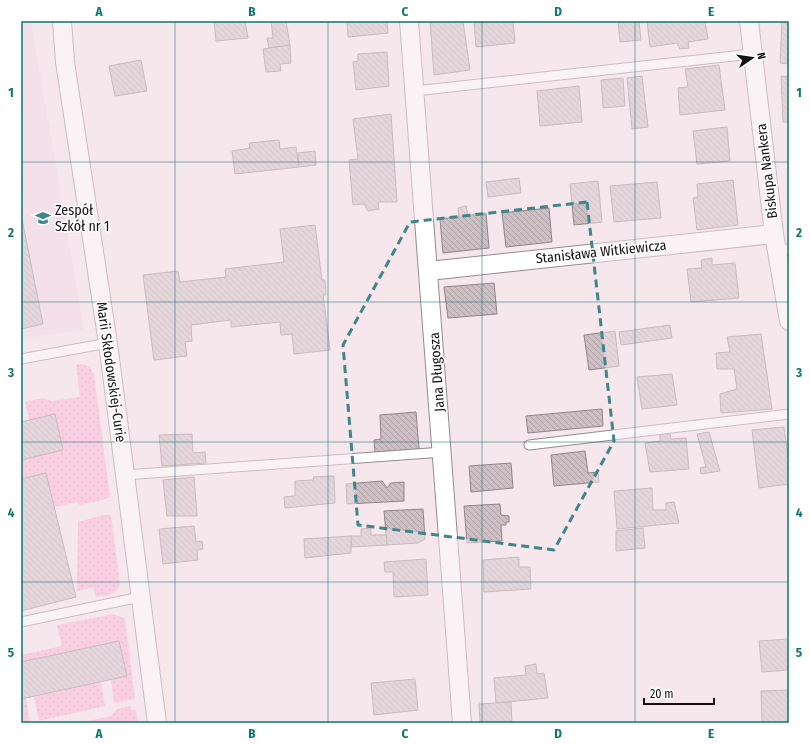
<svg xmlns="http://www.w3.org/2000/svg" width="810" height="744" viewBox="0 0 810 744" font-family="'Fira Sans Condensed',sans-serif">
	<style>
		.built { fill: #f0d8e2 }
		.green { fill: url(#green-dots) }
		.building { fill: url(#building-back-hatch); stroke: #928489 }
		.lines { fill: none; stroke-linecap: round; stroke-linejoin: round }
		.lane-casing { stroke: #988a8f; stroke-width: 11 }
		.street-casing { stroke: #988a8f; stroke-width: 20 }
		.lane { stroke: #fff; stroke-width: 9 }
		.street { stroke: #fff; stroke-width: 18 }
		.marked { fill: none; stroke: #3e868b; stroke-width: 3; stroke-dasharray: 8 5; stroke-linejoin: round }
		.grid { fill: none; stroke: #0f766e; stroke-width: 1; stroke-opacity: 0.55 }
		.labels { text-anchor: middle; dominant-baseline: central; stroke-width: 3; stroke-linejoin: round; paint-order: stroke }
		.street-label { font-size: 14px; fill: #140f11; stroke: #fff }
		.poi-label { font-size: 14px; fill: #140f11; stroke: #fff; text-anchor: start }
		.neatline { fill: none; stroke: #0f766e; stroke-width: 1.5 }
		.grid-label { font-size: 13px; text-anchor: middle; font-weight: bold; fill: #0f766e }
	</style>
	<defs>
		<pattern id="green-dots" width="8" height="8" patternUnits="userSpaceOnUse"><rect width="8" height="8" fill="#feb0d2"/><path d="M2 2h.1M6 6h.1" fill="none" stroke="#d996b3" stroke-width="1.8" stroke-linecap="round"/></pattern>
		<pattern id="building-back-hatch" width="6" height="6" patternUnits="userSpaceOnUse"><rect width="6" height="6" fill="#cebfc5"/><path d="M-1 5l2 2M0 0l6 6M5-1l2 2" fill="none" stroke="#b0a3a8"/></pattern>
	</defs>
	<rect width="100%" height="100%" fill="#f6e7ed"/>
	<path class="built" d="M21 21H31L84 329 21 339Z"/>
	<g class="green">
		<path d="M76 364C85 364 91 366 94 375L110 497 99 501 79 505 78 502 54 507 46 473 21 479V460L63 450 55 414 29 420 25 402 43 398 52 401 80 397Z"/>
		<path d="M103 515H111L120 584C117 595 106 595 96 597L93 587 77 591 78 522Z"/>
		<path d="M114 614 125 619 135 699 114 703 111 680 127 676 119 641 21 662V655L62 646 57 625Z"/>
		<path d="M101 682 105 706 39 721 34 697Z"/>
		<path d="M26 698 30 723H21V699Z"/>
		<path d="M130 706 132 710H136L138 723H79L111 716 117 709Z"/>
	</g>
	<g class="building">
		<path d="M214 21H245L248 38 216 41Z"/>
		<path d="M271 21H286L290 45 269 48 267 38H273Z"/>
		<path d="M347 21H387L388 33 348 37Z"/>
		<path d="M430 21H463L470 70 434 75Z"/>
		<path d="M493 21H513L515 43 476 47 474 23Z"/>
		<path d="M618 21H639L641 40 620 42Z"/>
		<path d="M647 21H705L708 39 688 42 689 48 680 49 677 43 650 47Z"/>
		<path d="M782 21H789V64L780 63Z"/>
		<path d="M290 45 291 63 280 64 281 71 266 72 263 49Z"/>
		<path d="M387 52 389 86 356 90 353 62 358 61V54Z"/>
		<path d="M141 60 147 91 115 96 109 66Z"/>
		<path d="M719 65 725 110 680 115 678 88 688 87 685 69Z"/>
		<path d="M642 76 648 127 632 129 627 78Z"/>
		<path d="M781 76 789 77V122H783Z"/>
		<path d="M623 78 625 106 603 108 601 80Z"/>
		<path d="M579 86 582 122 540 126 537 91Z"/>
		<path d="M391 114 397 202H378L379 209 368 211 364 204 353 205 349 160 358 159 353 119Z"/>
		<path d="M727 127 730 161 697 164 693 131Z"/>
		<path d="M279 140 280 149 296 147 299 167 235 174 232 151 250 148 249 143Z"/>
		<path d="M315 151 316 165 299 167 298 153Z"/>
		<path d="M519 178 521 193 488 197 486 182Z"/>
		<path d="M733 180 738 225 697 230 693 198 698 197 697 184Z"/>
		<path d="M598 181 602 222 574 225 570 184Z"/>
		<path d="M657 182 661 218 614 222 610 186Z"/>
		<path d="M466 206 468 215 486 213 489 248 443 253 440 219 459 216 458 208Z"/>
		<path d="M549 208 552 242 506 247 502 213Z"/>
		<path d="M21 214 43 324 21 329Z"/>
		<path d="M315 225 322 280H325L326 295H323L330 350 294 354 292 334 281 335 280 322 231 327V320L191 325 192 341 185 342 187 356 154 360 143 275 178 271 180 282 226 277 225 269 284 262 280 229Z"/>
		<path d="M712 258V265L735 263 739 298 691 302 687 269 702 268 701 260Z"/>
		<path d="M494 283 497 314 448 318 444 287Z"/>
		<path d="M670 325 672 338 621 345 619 332Z"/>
		<path d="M615 331 619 366 589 370 584 335Z"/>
		<path d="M761 334 772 409 721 413 720 394 737 389 734 369H717L716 353 730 352 727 337Z"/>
		<path d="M672 374 677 405 642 409 637 377Z"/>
		<path d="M602 409 603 426 528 433 526 416Z"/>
		<path d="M416 412 419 449 375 452 374 440 381 439 380 415Z"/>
		<path d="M55 414 63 450 21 460V422Z"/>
		<path d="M784 427 789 466V484L759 488 752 430Z"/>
		<path d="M709 432 720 471 701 474 700 468 706 467 697 434Z"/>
		<path d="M670 433 671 439 686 438 689 469 650 472 645 443 660 441V434Z"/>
		<path d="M192 434 193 453 205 452 206 463 162 466 159 435Z"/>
		<path d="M585 451 588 473 598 472 599 482 554 486 551 455Z"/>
		<path d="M511 463 513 488 471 492 469 466Z"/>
		<path d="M46 473 76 597 21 611V479Z"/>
		<path d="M334 476 335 503 285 508 284 497 295 496V481L314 480 313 477Z"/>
		<path d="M194 477 197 516H167L163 480Z"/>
		<path d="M382 481 387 488 391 483 404 482V501L347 504 346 484Z"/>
		<path d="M652 488 653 510H666V503L674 502 679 523 617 529 614 491Z"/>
		<path d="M500 504 501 515 509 516V522H506V525H501L502 541 467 543 464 506Z"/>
		<path d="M423 509 425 539 418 543 387 545 384 511Z"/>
		<path d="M194 526 196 542 202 541 203 549 197 550 198 560 163 564 159 529Z"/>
		<path d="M371 528V535H386L387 545 351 547V536H361V529Z"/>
		<path d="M643 528 645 548 616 551V531Z"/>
		<path d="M351 536V553L305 558 304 539Z"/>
		<path d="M519 557V567H530L531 589 484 592 483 560Z"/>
		<path d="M426 559 428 595 394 597 393 572H385L384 562Z"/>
		<path d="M789 639V670L762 672 759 641Z"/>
		<path d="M119 641 127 676 21 699V662Z"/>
		<path d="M536 664 537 674 544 673 548 698 496 703 494 678 526 675 525 666Z"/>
		<path d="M415 679 418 710 374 715 371 683Z"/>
		<path d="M789 690V722L762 723 761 691Z"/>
		<path d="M511 702 512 723H480L479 704Z"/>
	</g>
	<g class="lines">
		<g class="lane-casing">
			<g id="lane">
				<path d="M415 91 752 54"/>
				<path d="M776 251 789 249"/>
				<path d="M21 359 108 343"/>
				<path d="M529 445 789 414"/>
				<path d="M125 475 443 452"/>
				<path d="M21 622 140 597"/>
			</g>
		</g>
		<g class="street-casing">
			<g id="street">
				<path d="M62 21 65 62 108 343 157 723"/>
				<path d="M409 21 462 723"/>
				<path d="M749 21 774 234 789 321"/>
				<path d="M429 271 774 234"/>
			</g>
		</g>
		<use href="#lane" class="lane"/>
		<use href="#street" class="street"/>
	</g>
	<path d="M0 0H810V744H0ZM587 202 614 441 554 550 358 525 343 345 410 222Z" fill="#f6e7ed" fill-opacity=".55" fill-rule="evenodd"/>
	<path class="marked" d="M587 202 614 441 554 550 358 525 343 345 410 222Z"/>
	<path class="grid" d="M175 21V723M328 21V723M482 21V723M635 21V723M21 162H789M21 302H789M21 442H789M21 582H789"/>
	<defs>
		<g id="school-bare" transform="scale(1.2)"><path d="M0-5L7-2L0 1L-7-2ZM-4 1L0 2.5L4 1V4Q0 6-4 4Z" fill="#3e868b" stroke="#fff" stroke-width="2.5" paint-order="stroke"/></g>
	</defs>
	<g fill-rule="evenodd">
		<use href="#school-bare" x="43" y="218"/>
	</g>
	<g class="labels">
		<g class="street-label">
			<text transform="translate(767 171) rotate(-97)">Biskupa Nankera</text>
			<text transform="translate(601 252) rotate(-6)">Stanisława Witkiewicza</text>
			<text transform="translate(111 372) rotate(82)">Marii Skłodowskiej-Curie</text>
			<text transform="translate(437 372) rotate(-94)">Jana Długosza</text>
		</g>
		<g class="poi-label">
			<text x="55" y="210">Zespół<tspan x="55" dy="16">Szkół nr 1</tspan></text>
		</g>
	</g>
	<rect width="810" height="744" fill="none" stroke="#ffffff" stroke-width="44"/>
	<g transform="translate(752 58) rotate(77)" stroke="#ffffff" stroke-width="3" paint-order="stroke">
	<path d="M0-3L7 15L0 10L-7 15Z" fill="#140f11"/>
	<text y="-6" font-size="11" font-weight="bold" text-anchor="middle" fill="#140f11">N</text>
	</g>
	<path d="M644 698v6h70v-6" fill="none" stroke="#140f11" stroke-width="2"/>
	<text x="650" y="698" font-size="12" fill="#140f11" stroke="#ffffff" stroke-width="3" paint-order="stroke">20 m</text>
	<rect x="22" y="22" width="766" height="700" class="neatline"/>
	<g class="grid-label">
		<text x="99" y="16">A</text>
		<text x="252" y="16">B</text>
		<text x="405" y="16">C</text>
		<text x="558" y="16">D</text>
		<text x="711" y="16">E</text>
		<text x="11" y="97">1</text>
		<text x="799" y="97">1</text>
		<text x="11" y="237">2</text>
		<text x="799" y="237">2</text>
		<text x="11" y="377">3</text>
		<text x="799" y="377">3</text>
		<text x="11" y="517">4</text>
		<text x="799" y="517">4</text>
		<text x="11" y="657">5</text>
		<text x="799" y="657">5</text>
		<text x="99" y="738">A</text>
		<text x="252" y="738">B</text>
		<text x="405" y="738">C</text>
		<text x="558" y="738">D</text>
		<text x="711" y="738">E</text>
	</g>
</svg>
